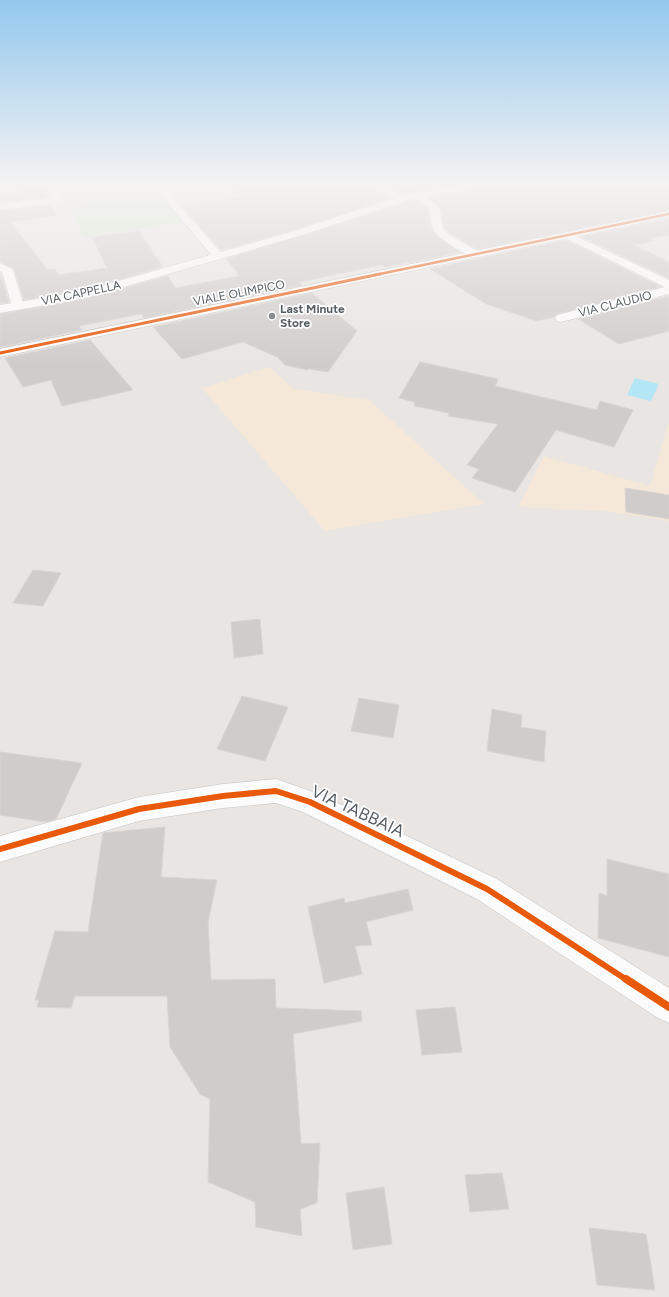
<svg xmlns="http://www.w3.org/2000/svg" width="669" height="1297" viewBox="0 0 669 1297" font-family="Figtree,sans-serif">
	<style>
		.commercial { fill: #f5e8d9 }
		.green { fill: #d3e6cb }
		.water { fill: #b3e7f6 }
		.building { fill: #cfcccb; stroke: #d8d4d1 }
		.lines { fill: none; stroke-linecap: round; stroke-linejoin: round }
		.street-casing { stroke: #c2c3c2; stroke-width: 1 }
		.secondary-casing { stroke: #c4c4c4; stroke-width: 1 }
		.street { fill: #fcfbfb; fill-rule: evenodd }
		.secondary { fill: #fcfbfb; fill-rule: evenodd }
		.cycleway-far3-casing { stroke: #fff; stroke-width: 3.5 }
		.cycleway-far2-casing { stroke: #fff; stroke-width: 4.5 }
		.cycleway-far1-casing { stroke: #fff; stroke-width: 9 }
		.cycleway-casing { stroke: #fff; stroke-width: 10 }
		.cycleway-far3 { stroke: #e8590c; stroke-width: 2.5 }
		.cycleway-far2 { stroke: #e8590c; stroke-width: 3 }
		.cycleway-far1 { stroke: #e8590c; stroke-width: 6 }
		.cycleway { stroke: #e8590c; stroke-width: 8 }
		.poi-dot { fill: #8a8d8e; stroke: #fff; stroke-width: 1.5 }
		.labels { text-anchor: middle; dominant-baseline: central; stroke-width: 3.5; stroke-linejoin: round; paint-order: stroke }
		.far-street-label { font-size: 12px; fill: #585e61; stroke: #fff }
		.far-poi-label { font-size: 12px; font-weight: bold; fill: #585e61; stroke: #fff; text-anchor: start }
		.near-street-label { font-size: 17px; fill: #585e61; stroke: #fff }
	</style>
	<rect width="100%" height="100%" fill="#e8e5e2"/>
	<g class="commercial">
		<path d="M270 367 292 388 369 400 484 504 325 531 202 388Z"/>
		<path d="M669 422V521L603 511 518 507 544 456 650 486Z"/>
	</g>
	<path class="green" d="M165 193 185 222 84 237 71 208 83 204Z"/>
	<path class="water" d="M635 378 659 384 651 401 627 395Z"/>
	<g class="building">
		<path d="M15 184H40L47 197 0 202V197L20 195Z"/>
		<path d="M227 184H367L391 198 291 231 221 250 181 205 242 197Z"/>
		<path d="M383 184H459L402 194Z"/>
		<path d="M491 184H669V210L477 249 449 233 444 227 441 209 437 203 429 198 486 188Z"/>
		<path d="M416 200 428 209 431 227 435 234 447 244 460 252 418 261 384 267 382 265 299 282 302 285 144 318 141 314 79 326 82 330 0 347V314L81 300 168 276 175 288 240 276 226 259Z"/>
		<path d="M51 205 57 215 10 222 48 270 55 269 58 275 107 268 92 237 139 231 163 267 80 291 24 300 14 269 0 262V211Z"/>
		<path d="M669 219V235L650 238 655 241 634 245 669 262V278L581 237Z"/>
		<path d="M566 240 661 287 557 314 554 317 537 321 486 304 430 269Z"/>
		<path d="M0 273 9 302 0 303Z"/>
		<path d="M312 293 357 331 328 372 309 369 307 370 285 365 277 357 243 342 182 359 153 327Z"/>
		<path d="M669 296V331L619 344 578 319Z"/>
		<path d="M90 340 133 390 62 406 51 380 23 387 5 358Z"/>
		<path d="M420 362 498 379 495 386 597 410 600 401 633 410 614 447 556 430 515 492 472 478 479 469 467 465 498 424 448 416 449 413 415 406 414 402 399 398Z"/>
		<path d="M625 488 669 495V519L626 512Z"/>
		<path d="M33 570 61 573 43 606 13 603Z"/>
		<path d="M260 619 263 654 234 658 231 622Z"/>
		<path d="M242 696 288 707 265 761 217 749Z"/>
		<path d="M359 698 399 705 393 738 351 731Z"/>
		<path d="M492 709 522 715 521 727 546 731 544 762 487 751Z"/>
		<path d="M0 752 82 763 56 819 46 822 0 815Z"/>
		<path d="M165 827 161 877 217 880 208 922 211 980 275 979 276 1008 361 1011 362 1021 293 1034 301 1144 320 1143 317 1203 300 1209 302 1236 256 1227 255 1202 208 1182 210 1099 200 1094 170 1047 167 996H75L71 1008 37 1007 39 1000H35L55 931 88 932 103 833Z"/>
		<path d="M607 859 669 874V957L598 938 599 893 607 896Z"/>
		<path d="M408 889 413 910 366 922 372 945 355 946 362 974 324 983 308 907 344 898 345 903Z"/>
		<path d="M455 1007 462 1052 422 1055 416 1010Z"/>
		<path d="M502 1173 509 1209 470 1212 465 1175Z"/>
		<path d="M384 1187 392 1244 353 1250 346 1193Z"/>
		<path d="M589 1228 646 1234 655 1290 597 1285Z"/>
	</g>
	<g class="lines">
		<g class="street-casing">
			<g id="street">
				<path d="M1 184H10L12 190 0 196V190L2 189Z"/>
				<path d="M45 184H54L63 200 61 202 0 210V204L52 198Z"/>
				<path d="M152 184H161L222 254 223 256 222 258H214Z"/>
				<path d="M368 184H379L408 199 406 201H400Z"/>
				<path d="M417 192 436 204 440 210 443 228 448 234 481 253 482 255 481 257C472 260 437 239 433 229 430 223 432 214 429 208L412 195Z"/>
				<path d="M569 233 669 280V294L561 322 557 321 555 318 557 315 665 287 565 238 564 236Z"/>
				<path d="M0 263 11 268 13 270 24 306 22 309H14L12 306 2 272 0 271Z"/>
				<path d="M276 779 319 794 497 879 669 988V1023L658 1018 477 899 303 812 276 803 223 808 139 821 0 862V836L139 797 223 784Z"/>
			</g>
		</g>
		<g class="secondary-casing">
			<g id="secondary">
				<path d="M469 184H490L486 187 409 200 299 236 141 282 81 299 0 313V305L80 292 291 232 404 195Z"/>
				<path d="M669 211V217L0 357V349Z"/>
			</g>
		</g>
		<use href="#street" class="street"/>
		<use href="#secondary" class="secondary"/>
		<g class="cycleway-far3-casing">
			<path id="cycleway-far3" d="M375 275 669 214"/>
		</g>
		<g class="cycleway-far2-casing">
			<path id="cycleway-far2" d="M0 353 380 274"/>
		</g>
		<g class="cycleway-far1-casing">
			<path id="cycleway-far1" d="M0 849 139 809 223 796 276 791 310 802 487 889 627 980"/>
		</g>
		<g class="cycleway-casing">
			<path id="cycleway" d="M626 979 669 1007"/>
		</g>
		<use href="#cycleway-far3" class="cycleway-far3"/>
		<use href="#cycleway-far2" class="cycleway-far2"/>
		<use href="#cycleway-far1" class="cycleway-far1"/>
		<use href="#cycleway" class="cycleway"/>
	</g>
	<linearGradient id="sky" x2="0" y2="1"><stop stop-color="#93c8ee"/><stop offset="0.5" stop-color="#f5f3f2"/><stop offset="1" stop-color="#f5f3f2" stop-opacity="0"/></linearGradient>
	<rect width="669" height="366" fill="url(#sky)"/>
	<circle class="poi-dot" cx="272" cy="316" r="4"/>
	<g class="labels">
		<g class="far-street-label">
			<text transform="translate(81 293) rotate(-12)">VIA CAPPELLA</text>
			<text transform="translate(239 293) rotate(-11)">VIALE OLIMPICO</text>
			<text transform="translate(615 304) rotate(-14)">VIA CLAUDIO</text>
		</g>
		<g class="far-poi-label">
			<text x="280" y="309">Last Minute<tspan x="280" dy="14">Store</tspan></text>
		</g>
		<g class="near-street-label">
			<text transform="translate(358 811) rotate(25)">VIA TABBAIA</text>
		</g>
	</g>
</svg>
